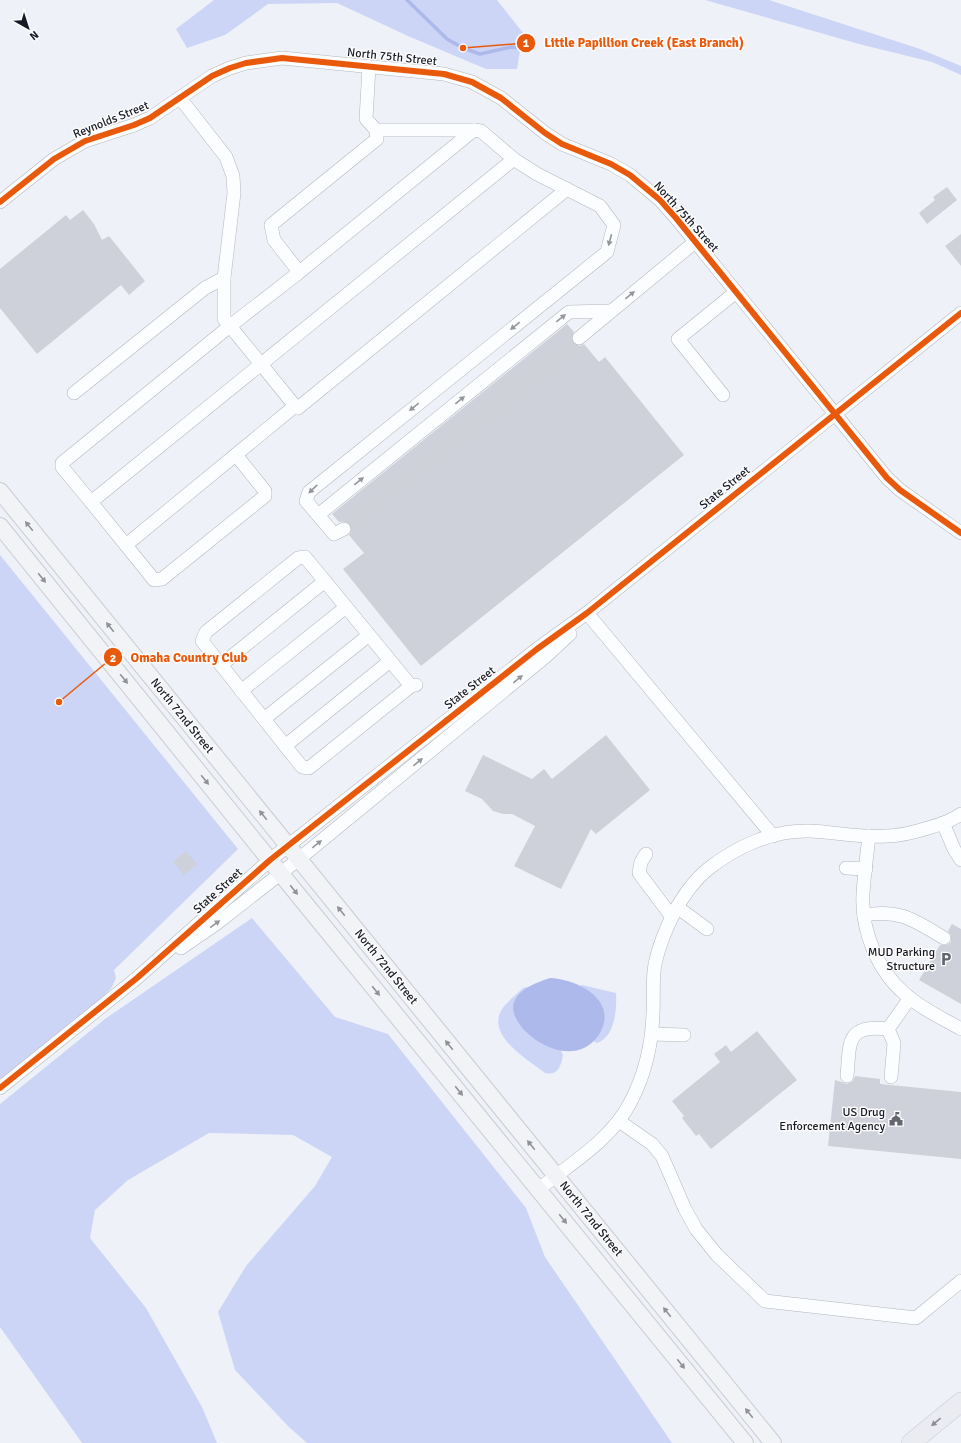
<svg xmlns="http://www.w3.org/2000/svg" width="961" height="1443" viewBox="0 0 961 1443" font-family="Signika,sans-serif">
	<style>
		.green { fill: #ccd5f6 }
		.water { fill: #aeb9eb }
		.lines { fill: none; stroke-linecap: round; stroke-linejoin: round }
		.stream { stroke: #aeb9eb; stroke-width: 3.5 }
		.building { fill: #ced1d9 }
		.minor-tunnel { stroke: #ced1d8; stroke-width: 13; stroke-dasharray: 13 6; stroke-linecap: butt }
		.minor-casing { stroke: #b3b6be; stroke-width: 14 }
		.major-casing { stroke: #caccd1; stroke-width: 18 }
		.highway-casing { stroke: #caccd1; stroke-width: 20 }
		.minor { stroke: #fcfdfe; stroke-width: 13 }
		.major { stroke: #f1f3f6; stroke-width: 16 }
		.highway { stroke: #eaecf2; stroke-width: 19 }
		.cycleway-casing { stroke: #fcfcfc; stroke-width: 8 }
		.cycleway { stroke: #e8590c; stroke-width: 6 }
		.oneway { fill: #95979c }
		.oneway2 { fill: #8f9198 }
		.oneway3 { fill: #8c8e96 }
		.labels { text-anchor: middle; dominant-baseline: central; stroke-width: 3; stroke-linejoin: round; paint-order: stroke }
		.street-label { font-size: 12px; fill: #181a25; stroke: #fcfcfc }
		.poi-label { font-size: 12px; fill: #181a25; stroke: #fcfcfc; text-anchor: end }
		.leader { fill: none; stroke: #e8590c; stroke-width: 1.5 }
		.callout-dot { fill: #e8590c; stroke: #fcfcfc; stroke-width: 1.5 }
		.mark-label { font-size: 12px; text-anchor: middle; font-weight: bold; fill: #fff }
		.callout-label { font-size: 13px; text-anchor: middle; font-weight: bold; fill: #e8590c; stroke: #fcfcfc; stroke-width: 3; stroke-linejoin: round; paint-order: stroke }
	</style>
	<rect width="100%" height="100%" fill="#eef1f8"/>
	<g class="green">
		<path d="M214 0H497L523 33 517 69H486L408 36 337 3 268 4 225 35 187 48 176 29Z"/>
		<path d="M705 0H769L920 49 961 66V75L932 62 859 44Z"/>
		<path d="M0 555 238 849 114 970 116 978 112 987 99 1002 75 1019 52 1042 0 1084Z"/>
		<path d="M252 918 335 1017 388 1034 526 1208 545 1257 672 1443H307L289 1427 235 1370 218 1312 246 1266 315 1186 332 1157 293 1135 209 1133 128 1180 95 1210 90 1238 146 1308 202 1407 217 1443H82L0 1327V1104L105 1019Z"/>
		<path d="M582 985 616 993C617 1009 615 1037 597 1043L589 1039 576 988Z"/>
		<path d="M528 987 532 989 563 1055C561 1066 558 1076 545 1073 528 1060 490 1038 500 1013 504 1004 516 995 523 988Z"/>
	</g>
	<path class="water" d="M550 978C579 979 621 1002 598 1036 569 1077 501 1025 515 1000 521 988 538 982 550 978Z"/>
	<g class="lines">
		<path class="stream" d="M407 0 447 39 463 48 480 54 511 47 528 49"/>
	</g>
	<g class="building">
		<path d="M947 187 957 200 927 224 919 213 935 200 933 197Z"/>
		<path d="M83 210 94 224 102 240 109 236 145 281 129 295 121 285 37 354 0 308V269L66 215 70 220Z"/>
		<path d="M961 234V266L945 246Z"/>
		<path d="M567 324 574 332 571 339 573 343 580 346 584 344 599 362 605 357 684 455 421 666 343 569 364 553 349 535 352 530 351 525 345 521 339 522 332 514Z"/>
		<path d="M606 735 650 790 596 834 591 829 561 889 514 866 535 826 512 814H503L493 811 482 799 465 791 483 755 532 779 544 769 552 779Z"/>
		<path d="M186 851 197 864 184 875 173 862Z"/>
		<path d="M952 924 961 929V1004L919 980 940 945H947L951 942V935L948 931Z"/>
		<path d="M757 1031 797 1080 711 1149 699 1134 696 1136 682 1118 684 1116 672 1101 720 1062 714 1054 726 1045 731 1052Z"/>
		<path d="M855 1076 880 1079V1084L961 1092V1159L828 1146 835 1080 847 1084 853 1081Z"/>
	</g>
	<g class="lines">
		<path class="minor-tunnel" d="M344 529 579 338"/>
		<g class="minor-casing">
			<g id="minor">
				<path d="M376 130 377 139 271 225 274 240 296 268 297 274 230 326 295 406 298 408 567 189"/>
				<path d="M0 202 54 159 85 141 134 125 150 118 212 76 230 68 246 63 282 58 444 74 472 82 501 98 545 133 562 144 611 164 630 175 660 200 676 218 887 478 900 490 961 533"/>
				<path d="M297 274 474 130"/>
				<path d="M579 338 695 242"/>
				<path d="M74 393 205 288 224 278"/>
				<path d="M723 395 678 339 736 292"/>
				<path d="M236 455 265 491V496L162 579 154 580 91 502 514 159"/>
				<path d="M91 502 62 467V463L230 326 224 319V278L234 193 233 176 226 157 180 98"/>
				<path d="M318 515 569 312 611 311"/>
				<path d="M344 529 334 534 306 501 309 492 607 252 614 225 600 206 537 174 515 160 481 131 474 130H376L366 119 369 67"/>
				<path d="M126 545 295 406"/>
				<path d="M587 613 773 836"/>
				<path d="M221 665 325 581"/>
				<path d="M411 686 309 768 302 767 202 641 206 632 298 558 305 557 411 686 416 685"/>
				<path d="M241 691 346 607"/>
				<path d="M264 719 369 635"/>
				<path d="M285 746 390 661"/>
				<path d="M943 823 954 849 961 860"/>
				<path d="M869 836C867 855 864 875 863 894 861 929 877 970 904 993 920 1008 942 1018 961 1029"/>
				<path d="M646 854 641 862 639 873 672 917"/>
				<path d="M846 868 866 869"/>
				<path d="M677 907 707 929"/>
				<path d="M864 915C900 909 914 920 944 938"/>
				<path d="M181 948 216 924 299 859 545 657 570 634"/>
				<path d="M652 1034 684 1035"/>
				<path d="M847 1076C850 1042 846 1024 888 1029"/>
				<path d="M891 1077 894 1043 888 1029 910 998"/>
				<path d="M0 1088 137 978 270 860 537 649 587 613 961 313"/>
				<path d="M619 1121 652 1144 662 1156 685 1209 696 1229 717 1255 765 1301 916 1318 961 1281"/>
				<path d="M539 1189C570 1164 611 1140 630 1103 645 1075 652 1044 653 1013 654 997 652 980 655 964 662 932 682 890 708 869 736 847 772 830 809 831 835 832 861 838 887 836 901 836 915 832 928 828 939 825 951 821 961 814"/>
			</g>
		</g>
		<g class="major-casing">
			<g id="major">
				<path d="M0 491 773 1443"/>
				<path d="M0 526 281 874 745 1443"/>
			</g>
		</g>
		<g class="highway-casing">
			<path id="highway" d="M911 1443 961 1402"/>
		</g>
		<use href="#minor" class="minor"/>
		<use href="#major" class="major"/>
		<use href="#highway" class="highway"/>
		<g class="cycleway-casing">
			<g id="cycleway">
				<path d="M0 202 54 159 85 141 134 125 150 118 212 76 230 68 246 63 282 58 444 74 472 82 501 98 545 133 562 144 611 164 630 175 660 200 676 218 887 478 900 490 961 533"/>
				<path d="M0 1088 137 978 270 860 537 649 587 613 961 313"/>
			</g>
		</g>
		<use href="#cycleway" class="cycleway"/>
	</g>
	<defs><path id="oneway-solid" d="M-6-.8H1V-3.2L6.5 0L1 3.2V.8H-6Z"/></defs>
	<g class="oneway">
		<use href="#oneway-solid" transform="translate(610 240) rotate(105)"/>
		<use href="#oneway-solid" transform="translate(630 295) rotate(-39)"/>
		<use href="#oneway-solid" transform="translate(561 318) rotate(-39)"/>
		<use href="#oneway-solid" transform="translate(515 326) rotate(141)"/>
		<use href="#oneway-solid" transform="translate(460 400) rotate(-39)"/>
		<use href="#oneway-solid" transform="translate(414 407) rotate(141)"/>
		<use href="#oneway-solid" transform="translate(359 481) rotate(-39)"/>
		<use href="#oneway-solid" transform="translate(313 489) rotate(136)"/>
		<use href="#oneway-solid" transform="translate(518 679) rotate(-39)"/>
		<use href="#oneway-solid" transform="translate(418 762) rotate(-39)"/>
		<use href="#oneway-solid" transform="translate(317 844) rotate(-39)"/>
		<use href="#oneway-solid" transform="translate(215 924) rotate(-36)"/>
	</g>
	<g class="oneway2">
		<use href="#oneway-solid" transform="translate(29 526) rotate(-129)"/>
		<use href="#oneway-solid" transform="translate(42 578) rotate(51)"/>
		<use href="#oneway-solid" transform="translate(110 627) rotate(-129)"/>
		<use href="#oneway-solid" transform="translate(124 679) rotate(51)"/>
		<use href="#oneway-solid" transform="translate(205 780) rotate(51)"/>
		<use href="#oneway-solid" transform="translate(263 815) rotate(-129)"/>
		<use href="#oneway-solid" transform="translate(294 890) rotate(51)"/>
		<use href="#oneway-solid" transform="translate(341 911) rotate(-129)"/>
		<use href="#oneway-solid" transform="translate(376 991) rotate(51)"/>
		<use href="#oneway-solid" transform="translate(449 1045) rotate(-129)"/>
		<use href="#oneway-solid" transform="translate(459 1091) rotate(51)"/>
		<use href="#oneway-solid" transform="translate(531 1145) rotate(-129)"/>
		<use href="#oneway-solid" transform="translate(563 1219) rotate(51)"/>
		<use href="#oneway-solid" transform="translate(667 1312) rotate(-129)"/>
		<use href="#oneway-solid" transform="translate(681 1364) rotate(51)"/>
		<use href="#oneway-solid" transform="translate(749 1413) rotate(-129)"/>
	</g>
	<use class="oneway3" href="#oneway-solid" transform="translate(936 1422) rotate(140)"/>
	<defs>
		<g id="parking-bare" transform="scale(1.08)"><path d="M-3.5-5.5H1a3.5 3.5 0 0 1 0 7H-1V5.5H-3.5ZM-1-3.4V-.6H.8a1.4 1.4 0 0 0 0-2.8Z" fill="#63656f" stroke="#fcfcfc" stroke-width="2.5" paint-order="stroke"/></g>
		<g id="civic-bare" transform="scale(1.08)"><path d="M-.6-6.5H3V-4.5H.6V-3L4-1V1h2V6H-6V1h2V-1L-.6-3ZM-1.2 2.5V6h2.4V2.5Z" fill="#63656f" stroke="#fcfcfc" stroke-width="2.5" paint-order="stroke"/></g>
	</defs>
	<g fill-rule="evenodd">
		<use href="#parking-bare" x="946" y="959"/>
		<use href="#civic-bare" x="896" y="1119"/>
	</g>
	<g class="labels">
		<g class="street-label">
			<text transform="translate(392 57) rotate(6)">North 75th Street</text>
			<text transform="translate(111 120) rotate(-22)">Reynolds Street</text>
			<text transform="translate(686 217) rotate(48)">North 75th Street</text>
			<text transform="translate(725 488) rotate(-39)">State Street</text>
			<text transform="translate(470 688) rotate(-38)">State Street</text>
			<text transform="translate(182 716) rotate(51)">North 72nd Street</text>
			<text transform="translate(218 891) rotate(-42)">State Street</text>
			<text transform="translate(386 967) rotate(51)">North 72nd Street</text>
			<text transform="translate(591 1219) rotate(51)">North 72nd Street</text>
		</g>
		<g class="poi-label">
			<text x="935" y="952">MUD Parking<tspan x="935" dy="14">Structure</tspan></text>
			<text x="885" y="1112">US Drug<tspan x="885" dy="14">Enforcement Agency</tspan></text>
		</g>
	</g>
	<path class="leader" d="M463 48L526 43M59 702L113 657"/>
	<g class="callout-dot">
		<circle cx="463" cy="48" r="4"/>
		<circle cx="59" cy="702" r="4"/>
		<circle cx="526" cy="43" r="10"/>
		<circle cx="113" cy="657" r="10"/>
	</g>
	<g class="mark-label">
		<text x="526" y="47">1</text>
		<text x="113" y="662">2</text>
	</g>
	<g class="callout-label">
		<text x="644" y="47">Little Papillion Creek (East Branch)</text>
		<text x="189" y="662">Omaha Country Club</text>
	</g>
	<g transform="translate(28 28) rotate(141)" stroke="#fcfcfc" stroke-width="3" paint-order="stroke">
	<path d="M0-3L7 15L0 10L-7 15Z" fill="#181a25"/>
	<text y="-6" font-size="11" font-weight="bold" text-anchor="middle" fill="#181a25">N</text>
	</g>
</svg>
